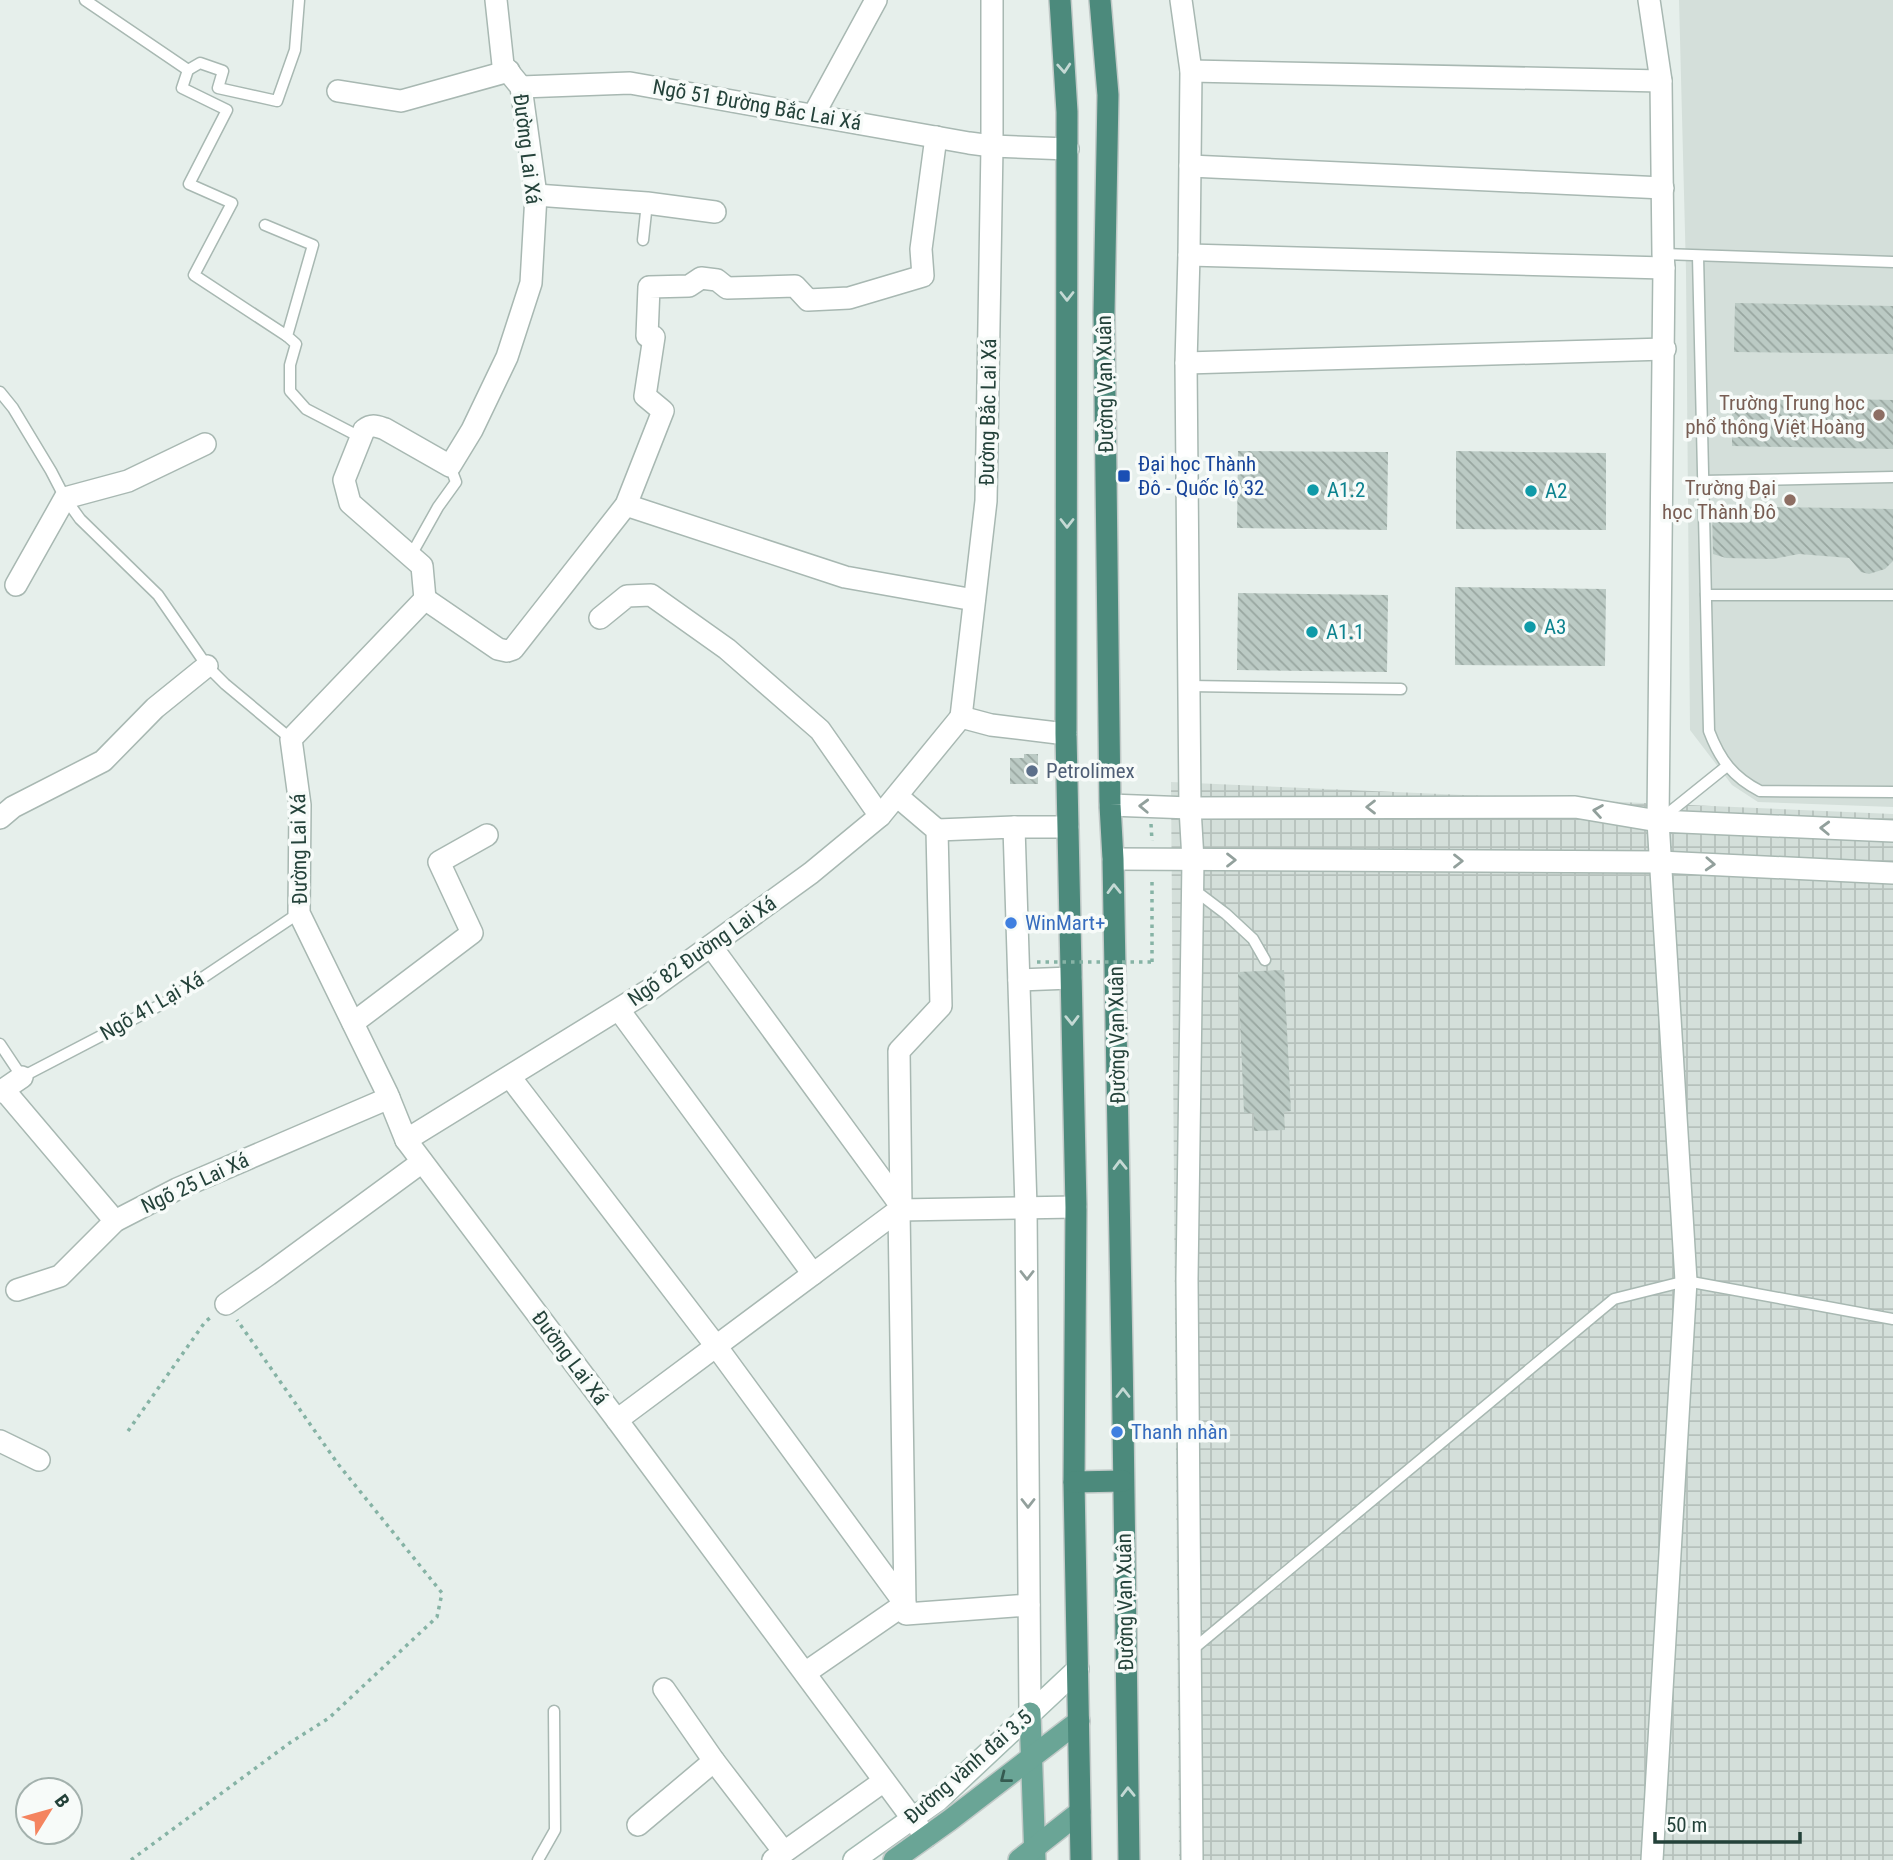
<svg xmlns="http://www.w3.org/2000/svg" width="1893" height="1860" viewBox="0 0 1893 1860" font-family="'Roboto Condensed',sans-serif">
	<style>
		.built { fill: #d4dfda }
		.industrial { fill: url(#industrial-grid) }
		.building { fill: url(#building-back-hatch) }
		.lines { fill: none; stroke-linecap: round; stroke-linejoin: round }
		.service-casing { stroke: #a8b8b2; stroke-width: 13 }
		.minor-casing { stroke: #a8b8b2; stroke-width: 24 }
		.secondary-casing { stroke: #a4bbb3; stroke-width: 24 }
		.primary-casing { stroke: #c2cac8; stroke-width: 24 }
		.trunk-casing { stroke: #c2cac8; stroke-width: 24 }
		.path { stroke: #86b3a5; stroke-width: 3.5; stroke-dasharray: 3.5 5; stroke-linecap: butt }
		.service { stroke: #fff; stroke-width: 10 }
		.minor { stroke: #fff; stroke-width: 21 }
		.secondary { stroke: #fff; stroke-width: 21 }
		.primary { stroke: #6aa596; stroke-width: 21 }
		.trunk { stroke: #4c8a7c; stroke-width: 21 }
		.path-bridge { stroke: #86b3a5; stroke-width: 3.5; stroke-dasharray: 3.5 5; stroke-linecap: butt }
		.oneway { stroke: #c4d9d4 }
		.oneway2 { stroke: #92a09c }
		.oneway3 { stroke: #365b51 }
		.education-dot { fill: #8d6e63; stroke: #f7fbf9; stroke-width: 2.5 }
		.transit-dot { fill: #1a4fb4; stroke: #f7fbf9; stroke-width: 2.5 }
		.culture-dot { fill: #0f9aa8; stroke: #f7fbf9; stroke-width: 2.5 }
		.service-dot { fill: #5c6f8a; stroke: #f7fbf9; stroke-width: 2.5 }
		.shop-dot { fill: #3f7fe0; stroke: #f7fbf9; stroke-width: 2.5 }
		.labels { text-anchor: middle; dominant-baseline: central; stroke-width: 7; stroke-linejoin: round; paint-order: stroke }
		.street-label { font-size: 21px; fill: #24423a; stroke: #f7fbf9 }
		.education-label { font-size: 21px; fill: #785e54; stroke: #f7fbf9; text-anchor: end }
		.transit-label { font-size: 21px; fill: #164399; stroke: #f7fbf9; text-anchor: start }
		.culture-label { font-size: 21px; fill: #0d838f; stroke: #f7fbf9; text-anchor: start }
		.service-label { font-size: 21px; fill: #4e5e75; stroke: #f7fbf9; text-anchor: start }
		.shop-label { font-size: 21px; fill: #366cbe; stroke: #f7fbf9; text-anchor: start }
	</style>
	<defs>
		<pattern id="industrial-grid" width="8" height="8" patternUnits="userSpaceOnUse" patternTransform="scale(1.75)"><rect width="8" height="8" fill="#d4dfda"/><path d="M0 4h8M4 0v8" fill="none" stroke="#b6c1bc"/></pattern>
		<pattern id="building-back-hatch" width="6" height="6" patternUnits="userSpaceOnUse" patternTransform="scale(1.75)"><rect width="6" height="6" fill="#bbcac4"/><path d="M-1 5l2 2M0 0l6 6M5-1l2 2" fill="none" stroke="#98a6a0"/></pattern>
	</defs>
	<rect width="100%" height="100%" fill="#e6efeb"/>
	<path class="built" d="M1679 0H1893V807L1758 802 1732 785 1690 730 1686 271Z"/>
	<path class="industrial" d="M1171 782 1893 814V1860H1179Z"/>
	<g class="building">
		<path d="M1735 303 1893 306V354L1734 352Z"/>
		<path d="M1732 397 1893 400V449L1732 446Z"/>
		<path d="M1238 451 1388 452 1387 530 1237 528Z"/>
		<path d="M1456 451 1606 453V530L1456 529Z"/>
		<path d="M1712 506 1893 509V561L1885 569 1869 574 1861 572 1849 558 1799 554 1773 559 1726 558 1713 554Z"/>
		<path d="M1455 587 1606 589 1605 666 1455 665Z"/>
		<path d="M1238 593 1388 595 1387 672 1237 670Z"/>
		<path d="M1024 754H1038V784H1010V758H1024Z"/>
		<path d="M1284 970 1291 1111 1284 1112 1285 1130 1254 1131V1113H1244L1238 972Z"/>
	</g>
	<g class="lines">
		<g class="service-casing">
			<g id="service">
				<path d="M85 0 188 70 182 88 227 110 189 184 232 203 194 275 287 336"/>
				<path d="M188 70 200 63 223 71 218 88 277 101 295 50 299 0"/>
				<path d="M265 225 313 245 287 336 296 344 290 365V391L306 409 360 437"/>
				<path d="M643 240 647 203"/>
				<path d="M1663 254 1893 262"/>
				<path d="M1698 256 1709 731C1720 760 1733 777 1760 791L1893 792"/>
				<path d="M0 392 13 408 51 471 65 498 80 519 158 595 207 666 225 684 291 739"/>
				<path d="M1703 481 1893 477"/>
				<path d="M410 557 438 507 456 482 450 466"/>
				<path d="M1706 595H1893"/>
				<path d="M1189 686 1401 689"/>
				<path d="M1661 819 1727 766"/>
				<path d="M1193 889 1226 914 1253 939 1265 960"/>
				<path d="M0 1044 22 1077 168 1001 299 913"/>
				<path d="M1192 1650 1614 1299 1686 1281 1893 1319"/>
				<path d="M538 1860 555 1830 554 1711"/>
			</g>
		</g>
		<g class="minor-casing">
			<g id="minor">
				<path d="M496 0 503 65 521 87 536 195 531 283 507 357 472 430 450 466 385 429C376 426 372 424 364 430L344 480 350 503 422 566 425 599 291 739 300 805 299 913 387 1093 406 1140 617 1420 926 1837"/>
				<path d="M1181 0 1191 71 1189 255 1186 363 1190 808 1193 860 1187 1279 1192 1860"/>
				<path d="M1649 0 1661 81 1663 254 1664 268 1658 821 1686 1281 1652 1860"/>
				<path d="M1191 71 1661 81"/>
				<path d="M521 87 630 83 969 143 992 146 1068 149"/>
				<path d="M338 91 401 101 509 71"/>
				<path d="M814 114 876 0"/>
				<path d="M1190 166 1663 188"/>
				<path d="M536 195 647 203 715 212"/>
				<path d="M1189 255 1664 268"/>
				<path d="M647 336 649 287 689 286 701 278 717 280 727 288 795 286 808 300 849 298 923 276 921 249 936 137"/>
				<path d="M1186 363 1665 349"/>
				<path d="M626 505 845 577 974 600"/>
				<path d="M16 585 65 498 128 481 205 444"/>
				<path d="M425 599 498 649 507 651 513 649 626 505 663 411 645 396 654 337"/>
				<path d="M600 618 627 596 651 595 727 649 820 730 880 816"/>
				<path d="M961 717 986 501 992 146V0"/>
				<path d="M961 717 991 725 1066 734"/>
				<path d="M897 796 937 830 941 1006 899 1051 901 1206 899 1210 905 1604 906 1614 1029 1605"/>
				<path d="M1110 805 1190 808 1575 807 1658 821 1893 831"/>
				<path d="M0 818 13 807 103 761 155 708 207 666"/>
				<path d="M1014 827H1068"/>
				<path d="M937 830 1014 827 1026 1207 1030 1713"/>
				<path d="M1113 859 1660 862 1893 873"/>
				<path d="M711 946 901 1206"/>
				<path d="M1019 980 1071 978"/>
				<path d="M619 1010 813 1274"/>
				<path d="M353 1023 472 933 439 862 487 835"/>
				<path d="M510 1077 716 1346 905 1604 805 1673"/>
				<path d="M4 1090 115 1221"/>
				<path d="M0 1092 22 1077"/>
				<path d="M406 1140 651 989 811 873 880 816 961 717"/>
				<path d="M17 1290 60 1276 115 1221 177 1189 389 1098"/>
				<path d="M226 1304 268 1275 422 1162"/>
				<path d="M617 1420 899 1210 1076 1207"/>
				<path d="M0 1441 39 1460"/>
				<path d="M664 1689 714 1761 784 1852"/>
				<path d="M638 1825 714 1761"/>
				<path d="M773 1860 884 1781"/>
			</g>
		</g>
		<g class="secondary-casing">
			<path id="secondary" d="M854 1860 937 1801 1078 1669"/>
		</g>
		<g class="primary-casing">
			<g id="primary">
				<path d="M1030 1713 1035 1860"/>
				<path d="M894 1860 950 1820 1079 1721"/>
				<path d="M1019 1860 1080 1812"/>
			</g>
		</g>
		<g class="trunk-casing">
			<g id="trunk">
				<path d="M1060 0 1067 112 1066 734 1076 1207 1074 1482 1081 1860"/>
				<path d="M1100 0 1108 95 1104 313 1110 805 1113 859C1120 1193 1125 1526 1129 1860"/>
				<path d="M1074 1482 1123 1481"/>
			</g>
		</g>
		<g class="path">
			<path d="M1151 824 1152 841"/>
			<path d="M1152 962V877"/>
			<path d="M128 1431 205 1322 211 1317"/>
			<path d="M131 1860 291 1742 329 1718 437 1617 442 1593 338 1464 237 1320"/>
		</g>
		<use href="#service" class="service"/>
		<use href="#minor" class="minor"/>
		<use href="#secondary" class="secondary"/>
		<use href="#primary" class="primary"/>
		<use href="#trunk" class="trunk"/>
		<path class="path-bridge" d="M1037 962H1152"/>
	</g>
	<defs><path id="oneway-chevron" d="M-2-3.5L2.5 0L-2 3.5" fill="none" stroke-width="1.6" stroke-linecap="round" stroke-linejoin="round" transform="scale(1.75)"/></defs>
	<g class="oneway">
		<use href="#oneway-chevron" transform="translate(1064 68) rotate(86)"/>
		<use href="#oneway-chevron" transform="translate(1067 296) rotate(90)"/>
		<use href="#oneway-chevron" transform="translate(1067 523) rotate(90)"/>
		<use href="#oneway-chevron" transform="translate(1114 889) rotate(-91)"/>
		<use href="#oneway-chevron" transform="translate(1072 1020) rotate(89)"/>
		<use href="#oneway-chevron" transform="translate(1120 1165) rotate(-91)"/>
		<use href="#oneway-chevron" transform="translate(1123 1393) rotate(-90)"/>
		<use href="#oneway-chevron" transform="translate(1128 1792) rotate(-91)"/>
	</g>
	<g class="oneway2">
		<use href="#oneway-chevron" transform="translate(1144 806) rotate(-178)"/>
		<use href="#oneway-chevron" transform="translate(1371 807) rotate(180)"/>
		<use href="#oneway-chevron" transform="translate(1598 811) rotate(-171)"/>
		<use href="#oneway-chevron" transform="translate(1825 828) rotate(-178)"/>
		<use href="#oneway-chevron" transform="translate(1231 860)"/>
		<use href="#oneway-chevron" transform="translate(1458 861)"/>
		<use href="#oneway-chevron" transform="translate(1710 864) rotate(3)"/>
		<use href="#oneway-chevron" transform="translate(1027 1275) rotate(90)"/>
		<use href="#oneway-chevron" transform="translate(1028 1503) rotate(90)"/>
	</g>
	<use class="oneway3" href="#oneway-chevron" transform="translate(1005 1778) rotate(142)"/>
	<g class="education-dot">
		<circle cx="1879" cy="415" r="7"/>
		<circle cx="1790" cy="500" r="7"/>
	</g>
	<rect class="transit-dot" x="1117" y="469" width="14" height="14" rx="3.5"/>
	<g class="culture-dot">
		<circle cx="1313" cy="490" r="7"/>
		<circle cx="1531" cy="491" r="7"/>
		<circle cx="1530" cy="627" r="7"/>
		<circle cx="1312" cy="632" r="7"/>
	</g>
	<circle class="service-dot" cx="1032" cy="771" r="7"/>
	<g class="shop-dot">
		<circle cx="1011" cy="923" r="7"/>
		<circle cx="1117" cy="1432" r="7"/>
	</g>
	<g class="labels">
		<g class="street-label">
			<text transform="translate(757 105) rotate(10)">Ngõ 51 Đường Bắc Lai Xá</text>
			<text transform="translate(527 149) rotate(83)">Đường Lai Xá</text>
			<text transform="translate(1105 384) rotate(-91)">Đường Vạn Xuân</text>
			<text transform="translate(988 412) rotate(-89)">Đường Bắc Lai Xá</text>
			<text transform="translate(299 849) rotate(-91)">Đường Lai Xá</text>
			<text transform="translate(702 951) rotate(-35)">Ngõ 82 Đường Lai Xá</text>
			<text transform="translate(152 1006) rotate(-30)">Ngõ 41 Lại Xá</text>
			<text transform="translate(1117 1035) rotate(-91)">Đường Vạn Xuân</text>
			<text transform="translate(195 1183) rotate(-25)">Ngõ 25 Lai Xá</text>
			<text transform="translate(570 1358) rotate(53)">Đường Lai Xá</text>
			<text transform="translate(1125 1602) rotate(-91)">Đường Vạn Xuân</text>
			<text transform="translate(968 1767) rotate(-41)">Đường vành đai 3.5</text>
		</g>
		<g class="education-label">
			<text x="1865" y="403">Trường Trung học<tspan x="1865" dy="24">phổ thông Việt Hoàng</tspan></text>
			<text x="1776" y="488">Trường Đại<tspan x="1776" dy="24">học Thành Đô</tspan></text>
		</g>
		<g class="transit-label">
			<text x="1138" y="464">Đại học Thành<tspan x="1138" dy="24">Đô - Quốc lộ 32</tspan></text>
		</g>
		<g class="culture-label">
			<text x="1327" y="490">A1.2</text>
			<text x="1545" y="491">A2</text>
			<text x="1544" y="627">A3</text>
			<text x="1326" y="632">A1.1</text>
		</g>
		<g class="service-label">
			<text x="1046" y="771">Petrolimex</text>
		</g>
		<g class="shop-label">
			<text x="1025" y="923">WinMart+</text>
			<text x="1131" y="1432">Thanh nhàn</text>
		</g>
	</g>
	<g transform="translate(49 1811) rotate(53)"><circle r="33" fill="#f7fbf9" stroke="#a3b1ad" stroke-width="2"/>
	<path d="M0-5L12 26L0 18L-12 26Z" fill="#f4845f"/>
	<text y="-10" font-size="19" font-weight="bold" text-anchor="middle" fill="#24423a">B</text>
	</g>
	<path d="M1655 1832v10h145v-10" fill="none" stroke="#24423a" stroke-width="3.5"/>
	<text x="1666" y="1832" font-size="21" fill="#24423a" stroke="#f7fbf9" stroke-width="5" paint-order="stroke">50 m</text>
</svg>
